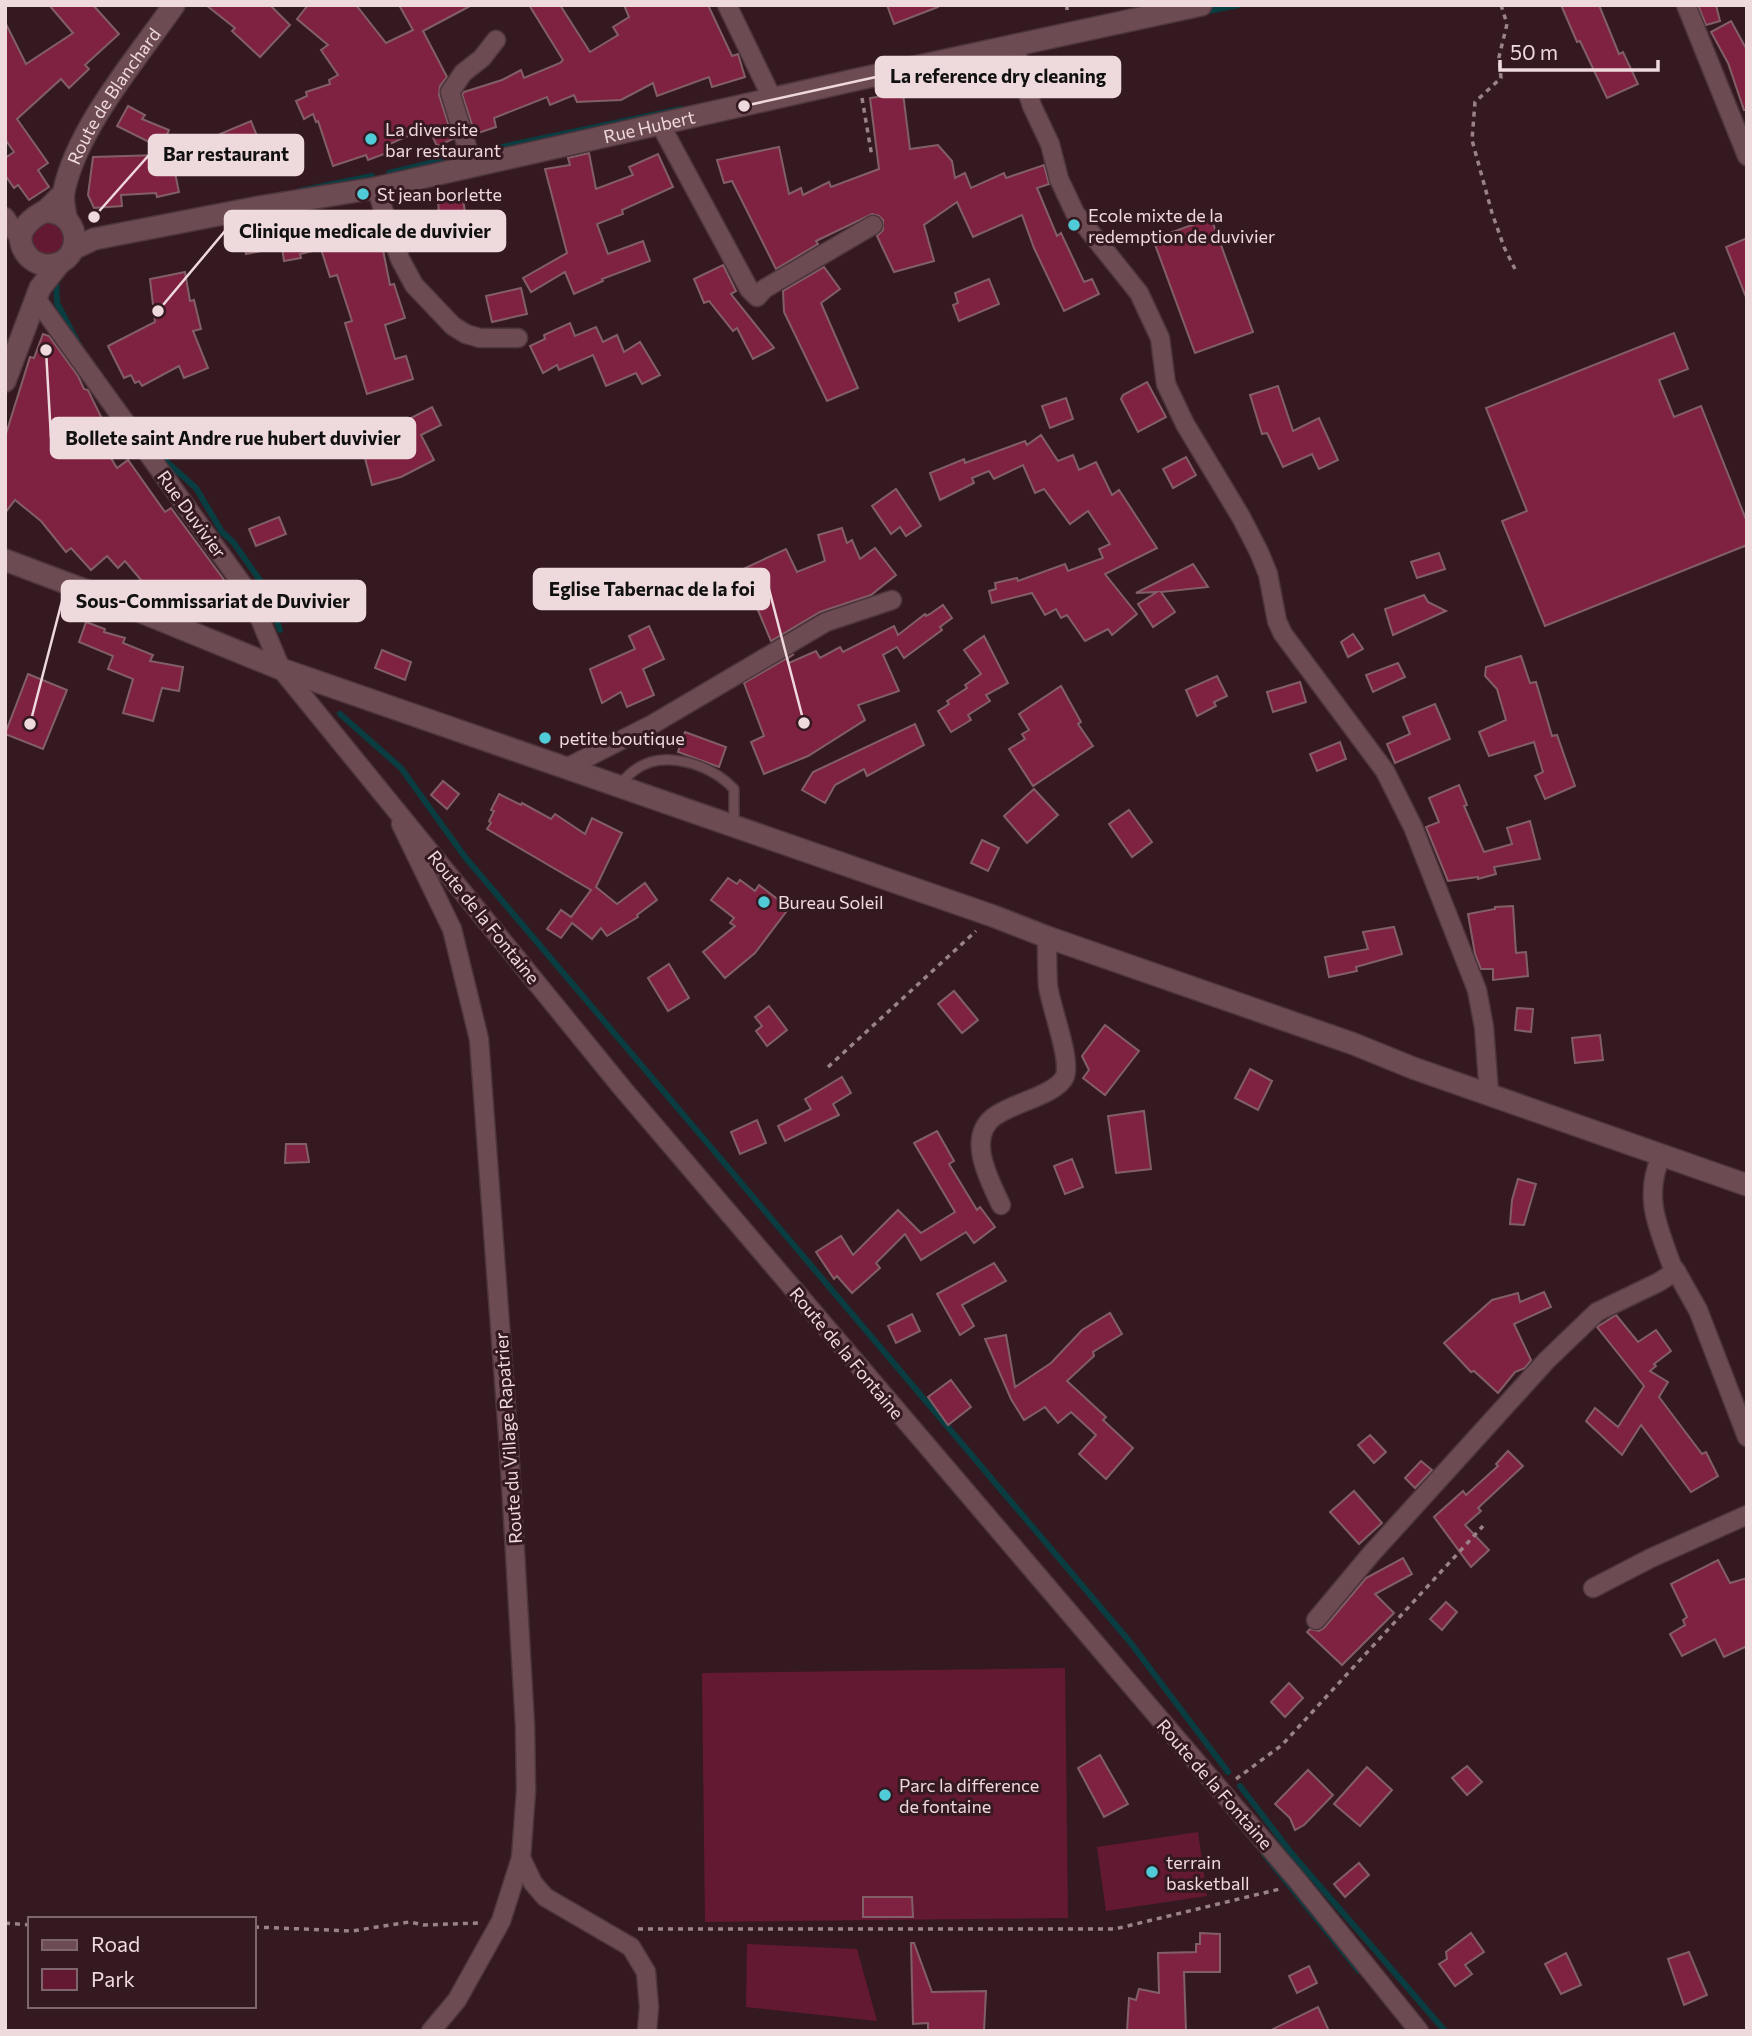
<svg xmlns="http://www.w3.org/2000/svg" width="1752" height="2036" viewBox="0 0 1752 2036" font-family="Commissioner,sans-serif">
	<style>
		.green { fill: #641933 }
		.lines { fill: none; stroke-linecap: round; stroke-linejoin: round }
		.stream { stroke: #093d41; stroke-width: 6 }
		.building { fill: #7f2242; stroke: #825f67; stroke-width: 2 }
		.lane-casing { stroke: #4e363d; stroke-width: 12 }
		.street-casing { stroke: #4e363d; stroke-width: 21 }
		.secondary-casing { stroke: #4e363d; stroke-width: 24 }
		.path { stroke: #9a8287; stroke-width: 3.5; stroke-dasharray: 5 5; stroke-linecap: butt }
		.lane { stroke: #6d4b53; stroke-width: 9 }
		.street { stroke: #6d4b53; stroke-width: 18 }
		.secondary { stroke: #6d4b53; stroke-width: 21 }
		.poi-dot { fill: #52cbd8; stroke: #351920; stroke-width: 2.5 }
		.labels { text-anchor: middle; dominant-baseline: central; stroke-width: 6; stroke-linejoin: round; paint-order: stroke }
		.street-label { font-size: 18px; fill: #eed9dd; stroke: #351920 }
		.poi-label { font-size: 18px; fill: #eed9dd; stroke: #351920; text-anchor: start }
		.leader { fill: none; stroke: #eed9dd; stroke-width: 2.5 }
		.callout-dot { fill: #eed9dd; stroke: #351920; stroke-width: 2.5 }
		.callout { fill: #eed9dd; stroke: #eed9dd; stroke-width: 2.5 }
		.callout-label { font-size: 19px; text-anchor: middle; font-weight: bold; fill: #111 }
	</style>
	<rect width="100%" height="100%" fill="#351920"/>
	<g class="green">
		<path d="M45 220 61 226 66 242 58 253 42 256 30 243V234Z"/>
		<path d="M1065 1668 1068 1918 705 1922 702 1673Z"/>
		<path d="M1198 1832 1207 1896 1106 1911 1097 1847Z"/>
		<path d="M747 1944 857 1949 877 2021 746 2007Z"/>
	</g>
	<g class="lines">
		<g class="stream">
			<path d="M1203 12 1239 5"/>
			<path d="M389 173 459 156 681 109"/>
			<path d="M299 191 372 176"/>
			<path d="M56 277 57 303 79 345"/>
			<path d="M159 455 196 488 222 532 233 542 266 589 280 630"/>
			<path d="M340 714 401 768 465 857 1130 1642 1228 1772"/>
			<path d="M1240 1786 1293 1855 1445 2031"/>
			<path d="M1264 1854 1359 1971"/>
		</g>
	</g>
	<g class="building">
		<path d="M49 5H93L119 34 85 65 89 69 69 88 61 79 17 119 48 163 38 170 49 187 29 200 18 185 14 188 5 175V158L14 152 5 139V22L26 64 73 33Z"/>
		<path d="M206 5H270L290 25 260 57 232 31 235 28Z"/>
		<path d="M308 5H356L386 43 413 30 399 5H472L423 31 447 77 440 86 439 95 453 139 437 146 428 127 385 146 387 153 368 160 366 155 333 166 318 121 316 122 313 114 304 119 296 101 307 96 306 92 330 84 329 80 338 75 321 50 328 45 297 19Z"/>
		<path d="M529 5H560L590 52 618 35 613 27 629 17 624 5H708L732 56 738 54 745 77 712 87 709 77 657 96 653 83 621 100 577 102 574 95 550 105 547 97 494 118 496 127 475 134 462 94 464 92 502 80 521 70 524 78 560 63 563 60Z"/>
		<path d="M887 5H938V7L894 24Z"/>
		<path d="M1561 5H1599L1619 54 1623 52 1638 84 1607 98 1580 41 1577 42Z"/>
		<path d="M1698 5H1716L1720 21 1706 25Z"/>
		<path d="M1731 21 1747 50V110H1744L1728 63 1711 32Z"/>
		<path d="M903 93 910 149 938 145 952 161 955 178 965 173 971 188 1004 173 1006 178 1044 165 1049 184 1037 188 1057 236 1061 233 1084 282 1092 279 1099 294 1064 311 1034 248 1022 215 973 237 957 202 924 225 934 261 894 272 877 236 883 230V220L879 216 872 214 816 241 818 244 776 269 732 181 724 183 717 160 779 147 789 194 801 188 803 195 829 182 831 187 879 169 870 98Z"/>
		<path d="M128 106 145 115 142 119 169 130 161 148 117 126Z"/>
		<path d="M251 121 263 151 232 163 220 134Z"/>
		<path d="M589 153 596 189 633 175 629 167 658 154 673 187 622 210 623 214 597 224 608 254 643 241 650 261 602 279 603 281 574 294 565 272 531 292 523 278 567 253 545 169 570 165 568 158Z"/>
		<path d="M158 155 151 172 174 168 179 192 157 197 156 193 121 195 122 206 94 208 88 195 93 157Z"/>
		<path d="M462 192 468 233 445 237 444 220H439L438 196Z"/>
		<path d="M313 212 315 225 361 217 365 237 380 235 390 285 394 284 405 318 385 325 395 359 406 356 413 379 367 394 345 323 352 321 337 275 330 277 321 249 300 254 301 258 284 261 282 247 246 254 241 225Z"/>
		<path d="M1211 218 1253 332 1195 353 1153 239Z"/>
		<path d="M1747 238V297H1746L1726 247Z"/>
		<path d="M723 265 736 291 731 294 774 348 753 359 737 328 733 331 709 301 704 303 694 279Z"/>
		<path d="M824 267 840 289 821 303 858 388 827 401 784 312 783 291Z"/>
		<path d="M185 272 190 301 194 300 201 329 193 331 208 368 184 378 179 366 142 386 139 381 135 383 131 375 124 378 108 346 155 322 150 279Z"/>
		<path d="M989 279 999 304 959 321 953 305 958 303 955 293Z"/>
		<path d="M521 288 527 314 492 322 486 296Z"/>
		<path d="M570 323 575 336 596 327 603 342 617 335 624 352 640 342 660 375 642 384 636 373 606 386 593 355 559 370 557 365 543 373 530 346 545 339 544 335Z"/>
		<path d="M1674 333 1688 369 1659 380 1674 417 1701 406 1747 522V545L1545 626 1502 521 1527 511 1486 408Z"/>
		<path d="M43 334 49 336 78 376 84 389 88 390 108 431 98 437 117 468 128 460 165 512 171 508 233 592 214 605 178 606 141 580 125 561 118 568 107 556 91 570 71 548 66 552 41 521 15 500 5 513V437L30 357 34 358Z"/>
		<path d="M1147 382 1166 417 1138 432 1121 399 1123 395Z"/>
		<path d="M1278 386 1293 431 1319 418 1338 460 1319 469 1312 454 1283 467 1267 433 1262 434 1250 395Z"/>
		<path d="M1066 398 1073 419 1050 428 1042 406Z"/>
		<path d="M432 407 441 425 421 435 434 460 401 477 372 485 361 443 368 441 364 425 385 419 388 430Z"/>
		<path d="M1041 435 1058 461 1073 455 1079 470 1096 462 1112 495 1119 490 1157 548 1105 574 1137 614 1112 635 1108 629 1085 641 1067 615 1061 618 1056 609 1045 615 1032 593 992 603 989 591 996 589 995 583 1017 578 1018 581 1065 564 1068 571 1103 558 1099 549 1110 544 1088 511 1070 524 1044 489 1035 493 1023 465 994 479 989 471 972 478 974 483 940 500 930 473 964 459 965 463 1025 441 1027 445Z"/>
		<path d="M1186 457 1196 475 1173 488 1163 469Z"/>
		<path d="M896 489 921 526 906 536 900 527 891 534 872 506Z"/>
		<path d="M279 517 286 534 256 546 249 529Z"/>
		<path d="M842 528 847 543 852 540 860 559 875 548 896 575 871 595 820 612 771 641 741 570 786 549 797 572 825 561 818 535Z"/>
		<path d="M1439 553 1445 569 1417 578 1411 562Z"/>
		<path d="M1193 564 1208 587 1161 592 1175 612 1153 627 1138 604 1157 592 1136 593Z"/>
		<path d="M1424 595 1428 602 1446 611 1393 635 1385 609Z"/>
		<path d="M943 605 952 618 940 627 942 630 904 658 897 647 883 655 899 691 858 705 865 720 808 756 764 774 751 742 764 736 744 683 794 654 787 659 789 663 816 651 820 658 840 647 843 652 894 626 898 635 925 614 926 616 930 614Z"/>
		<path d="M86 622 105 629 104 632 125 638 123 643 153 655 150 661 183 667 179 691 162 688 153 721 123 713 133 679 108 669 113 656 79 642Z"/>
		<path d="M649 626 664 659 643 669 654 695 627 707 621 692 602 703 590 669 635 649 629 636Z"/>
		<path d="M1353 634 1363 649 1348 657 1341 642Z"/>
		<path d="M984 636 1008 683 986 695 990 701 968 715 971 720 951 732 938 711 949 704 947 701 967 688 965 685 981 674 964 650Z"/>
		<path d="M382 650 411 662 405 680 375 668Z"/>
		<path d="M1521 656 1530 683 1536 682 1552 736 1557 735 1575 786 1545 799 1535 776 1543 772 1534 742 1489 756 1479 732 1506 720 1497 689 1485 676 1486 667Z"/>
		<path d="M1398 663 1405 677 1373 692 1366 675Z"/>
		<path d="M28 674 67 690 43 749 5 734Z"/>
		<path d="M1217 676 1227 696 1214 702 1216 706 1197 716 1186 690Z"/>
		<path d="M1300 682 1306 702 1273 712 1267 692Z"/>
		<path d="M1061 686 1081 722 1078 724 1093 746 1033 786 1009 749 1025 739 1022 734 1029 730 1019 714Z"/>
		<path d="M1435 704 1450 739 1395 763 1387 744 1410 734 1403 717Z"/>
		<path d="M915 724 924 745 867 776 864 769 835 785 825 803 802 790 813 772Z"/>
		<path d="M685 732 726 747 719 767 678 752Z"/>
		<path d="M1340 742 1346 759 1317 771 1310 754Z"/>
		<path d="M443 781 459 794 447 809 431 795Z"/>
		<path d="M1459 785 1467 805 1464 806 1484 852 1512 844 1507 828 1530 821 1540 859 1494 867 1496 874 1478 879V877L1448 881 1426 827 1439 822 1429 798Z"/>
		<path d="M1034 789 1058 815 1027 843 1004 816Z"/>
		<path d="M499 794 521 805 522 803 551 819 555 814 585 834 592 818 622 833 596 887 617 904 645 883 657 900 637 915 638 917 607 936 601 928 592 939 572 923 561 938 547 929 561 910 571 917 591 890 487 829 491 823 489 821 494 811 491 810Z"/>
		<path d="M1129 810 1152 842 1132 857 1109 824Z"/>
		<path d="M982 840 999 848 988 871 971 863Z"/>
		<path d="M728 878 737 884 740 880 755 891 759 885 789 908 755 953 725 978 703 952 735 926 730 923 734 918 711 900Z"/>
		<path d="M1513 906 1516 953 1526 952 1528 976 1493 980V969H1481L1475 954 1468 914 1495 909V907Z"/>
		<path d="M1394 927 1402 954 1356 967 1357 971 1329 977 1325 957 1368 949 1363 932Z"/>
		<path d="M669 964 689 998 668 1011 648 978Z"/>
		<path d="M954 991 978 1020 962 1033 938 1004Z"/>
		<path d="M769 1006 787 1030 767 1046 756 1031 762 1026 755 1017Z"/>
		<path d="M1517 1008 1533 1009 1531 1032 1515 1030Z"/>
		<path d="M1105 1025 1139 1051 1105 1095 1083 1078 1089 1070 1082 1056Z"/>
		<path d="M1600 1035 1603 1060 1575 1063 1572 1038Z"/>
		<path d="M1250 1069 1272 1081 1258 1110 1235 1098Z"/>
		<path d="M842 1077 851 1093 833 1104 839 1115 785 1141 778 1126 811 1109 805 1099Z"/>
		<path d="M1144 1111 1151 1169 1116 1173 1108 1116Z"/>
		<path d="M757 1120 766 1143 740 1154 731 1132Z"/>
		<path d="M937 1131 954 1161 949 1164 977 1210 980 1207 995 1227 974 1243 966 1232 921 1260 905 1234 876 1263 880 1268 852 1293 837 1276 834 1279 816 1252 841 1236 853 1255 898 1210 921 1233 955 1212 914 1143Z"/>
		<path d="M286 1144H306L309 1162 285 1163Z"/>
		<path d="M1072 1159 1083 1187 1065 1194 1054 1166Z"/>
		<path d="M1518 1179 1536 1184 1524 1225 1510 1224 1512 1200Z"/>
		<path d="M994 1263 1006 1281 962 1305 974 1326 960 1335 937 1294Z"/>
		<path d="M1544 1292 1551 1307 1514 1324 1531 1360 1525 1368 1515 1372 1498 1393 1474 1371 1471 1372 1444 1343 1492 1300 1518 1293 1520 1302Z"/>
		<path d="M1110 1313 1122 1334 1093 1352 1094 1356 1067 1381 1106 1417 1103 1420 1133 1448 1106 1479 1079 1454 1096 1435 1071 1412 1058 1423 1045 1407 1024 1420 1011 1399 985 1339 1006 1335 1015 1387 1051 1363 1082 1330Z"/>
		<path d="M912 1314 920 1331 896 1343 888 1326Z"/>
		<path d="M1616 1315 1638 1342 1656 1330 1671 1351 1654 1364 1656 1366 1650 1371 1668 1382 1659 1397 1702 1454 1706 1452 1718 1476 1691 1492 1641 1425 1622 1455 1586 1421 1595 1408 1618 1427 1644 1386 1597 1327Z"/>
		<path d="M951 1380 971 1407 948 1425 928 1397Z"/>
		<path d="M1370 1435 1386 1452 1374 1463 1358 1445Z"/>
		<path d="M1508 1451 1523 1466 1478 1508 1481 1511 1465 1525 1489 1550 1471 1567 1434 1517 1463 1491 1466 1495 1498 1466 1496 1464Z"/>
		<path d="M1421 1461 1432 1470 1415 1488 1405 1478Z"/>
		<path d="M1354 1491 1382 1523 1359 1544 1330 1512Z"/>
		<path d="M1403 1558 1412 1574 1375 1594 1394 1613 1342 1665 1307 1632 1310 1629 1319 1631 1324 1628 1366 1578Z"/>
		<path d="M1718 1560 1730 1583 1747 1578V1646L1724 1657 1715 1639 1682 1656 1670 1634 1685 1625 1683 1620 1687 1617 1671 1584Z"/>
		<path d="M1446 1602 1457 1612 1442 1630 1430 1619Z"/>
		<path d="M1289 1683 1303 1698 1285 1717 1271 1702Z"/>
		<path d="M1100 1755 1128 1804 1104 1817 1078 1768Z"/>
		<path d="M1467 1766 1482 1782 1467 1795 1452 1778Z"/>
		<path d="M1367 1767 1392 1790 1360 1826 1334 1804Z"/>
		<path d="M1308 1770 1333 1795 1304 1825 1295 1830 1290 1818 1275 1804Z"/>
		<path d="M1359 1863 1369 1875 1345 1897 1334 1884Z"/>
		<path d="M863 1897H912L913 1917H863Z"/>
		<path d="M1200 1933 1220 1934V1972H1184L1186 2031H1127L1129 1998 1136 2000 1139 1989 1159 1993 1158 1953 1196 1952V1944H1200Z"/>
		<path d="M1471 1933 1484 1952 1465 1965 1472 1974 1455 1986 1439 1964 1447 1959 1446 1952Z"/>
		<path d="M911 1943H914L932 1992 986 1991 984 2031H928V2023L913 2024Z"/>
		<path d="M1689 1952 1707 1995 1684 2005 1668 1959Z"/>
		<path d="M1566 1953 1581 1985 1561 1994 1545 1964Z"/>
		<path d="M1309 1966 1317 1983 1297 1993 1289 1976Z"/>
		<path d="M1318 2007 1329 2031H1269Z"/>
	</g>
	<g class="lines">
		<g class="lane-casing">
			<path id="lane" d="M619 785C624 780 629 774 635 770 664 748 711 765 734 789V825"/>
		</g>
		<g class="street-casing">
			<g id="street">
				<path d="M727 5 772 98"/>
				<path d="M1686 5 1747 156"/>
				<path d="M1015 45 1023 78 1032 106 1050 144 1059 179 1075 213 1139 293 1160 338 1166 384 1185 424 1241 517 1259 552 1268 574 1277 621 1283 634 1385 771 1413 827 1477 990 1484 1027 1489 1094"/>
				<path d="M660 124 749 289 757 297 764 289 873 225"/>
				<path d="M473 166 450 92 463 73 482 58 496 40"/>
				<path d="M376 188 400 259 414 285 453 326 466 334 480 338H518"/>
				<path d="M5 217 22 242"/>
				<path d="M37 300 250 595 281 669 623 1089 1297 1880 1419 2031"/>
				<path d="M566 768 653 724 826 622 892 600"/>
				<path d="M401 824 452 929 479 1039 509 1448 525 1726 526 1791 521 1858 533 1883 545 1897 631 1947 646 1972 649 2007 647 2031"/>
				<path d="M1001 1205C990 1181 965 1137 995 1116 1010 1106 1029 1101 1045 1093 1051 1090 1062 1084 1065 1076 1071 1058 1051 1008 1048 986 1047 970 1047 953 1047 937"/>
				<path d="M1676 1271 1698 1310 1747 1437"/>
				<path d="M1593 1588 1651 1558 1747 1515"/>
				<path d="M1316 1620 1372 1553 1547 1360 1597 1312 1659 1282 1676 1271 1672 1266C1658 1226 1643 1198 1661 1156"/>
				<path d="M431 2031 457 2000 501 1921 521 1858"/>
			</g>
		</g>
		<g class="secondary-casing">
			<g id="secondary">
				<path d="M43 212C81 209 86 261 51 265 42 266 33 262 27 255 12 235 27 221 43 212 50 208 57 199 63 194"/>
				<path id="s1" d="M66 218C65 210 62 200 64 191 77 128 137 58 174 5"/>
				<path id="s2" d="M73 249 94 239 254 208 376 188 859 79 1201 5"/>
				<path d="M5 381 40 288 59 264"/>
				<path d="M5 560 114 601 281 669 993 916 1047 937 1354 1044 1413 1068 1747 1185"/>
			</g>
		</g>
		<g class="path">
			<path d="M1067 5V15"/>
			<path d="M1501 5 1507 24 1499 57 1501 78 1475 102 1472 140 1492 213 1504 247 1515 269"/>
			<path d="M862 98 872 157"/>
			<path d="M828 1067 976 931"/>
			<path d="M1236 1779 1282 1745 1483 1526"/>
			<path d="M5 1923 30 1925"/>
			<path d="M254 1927 352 1931 409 1922 424 1925 478 1923"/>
			<path d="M638 1929H1115L1280 1889"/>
		</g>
		<use href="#lane" class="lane"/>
		<use href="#street" class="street"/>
		<use href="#secondary" class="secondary"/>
	</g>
	<g class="poi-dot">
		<circle cx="371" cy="139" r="7"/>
		<circle cx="363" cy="194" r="7"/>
		<circle cx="1074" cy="225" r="7"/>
		<circle cx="545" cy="738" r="7"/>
		<circle cx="764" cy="902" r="7"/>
		<circle cx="885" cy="1795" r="7"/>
		<circle cx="1152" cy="1872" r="7"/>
	</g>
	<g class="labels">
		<g class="street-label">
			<text stroke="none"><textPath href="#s1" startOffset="135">Route de Blanchard</textPath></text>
			<text stroke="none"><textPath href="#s2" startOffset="590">Rue Hubert</textPath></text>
			<text transform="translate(192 514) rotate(54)">Rue Duvivier</text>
			<text transform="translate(484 917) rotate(51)">Route de la Fontaine</text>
			<text transform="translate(847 1353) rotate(50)">Route de la Fontaine</text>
			<text transform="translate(508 1438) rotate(-94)">Route du Village Rapatrier</text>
			<text transform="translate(1215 1784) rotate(49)">Route de la Fontaine</text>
		</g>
		<g class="poi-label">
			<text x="385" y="129">La diversite<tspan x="385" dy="21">bar restaurant</tspan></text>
			<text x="377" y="194">St jean borlette</text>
			<text x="1088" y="215">Ecole mixte de la<tspan x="1088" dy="21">redemption de duvivier</tspan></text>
			<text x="559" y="738">petite boutique</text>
			<text x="778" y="902">Bureau Soleil</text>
			<text x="899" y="1785">Parc la difference<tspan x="899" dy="21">de fontaine</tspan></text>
			<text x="1166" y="1862">terrain<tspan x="1166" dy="21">basketball</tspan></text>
		</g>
	</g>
	<path class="leader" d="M744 106L876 77M94 217L149 155M158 311L225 231M46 350L51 438M804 723L769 589M30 724L62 601"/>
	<g class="callout-dot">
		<circle cx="744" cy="106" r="7"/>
		<circle cx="94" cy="217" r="7"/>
		<circle cx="158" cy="311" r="7"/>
		<circle cx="46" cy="350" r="7"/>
		<circle cx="804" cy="723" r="7"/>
		<circle cx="30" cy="724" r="7"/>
	</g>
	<g class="callout">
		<rect x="876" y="57" width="244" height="40" rx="7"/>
		<rect x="149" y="135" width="154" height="40" rx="7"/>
		<rect x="225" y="211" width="280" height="40" rx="7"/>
		<rect x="51" y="418" width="364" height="40" rx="7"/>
		<rect x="534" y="569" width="235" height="40" rx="7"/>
		<rect x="62" y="581" width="303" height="40" rx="7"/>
	</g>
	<g class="callout-label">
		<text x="998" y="83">La reference dry cleaning</text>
		<text x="226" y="161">Bar restaurant</text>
		<text x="365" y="238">Clinique medicale de duvivier</text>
		<text x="233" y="445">Bollete saint Andre rue hubert duvivier</text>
		<text x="652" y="596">Eglise Tabernac de la foi</text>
		<text x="213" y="608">Sous-Commissariat de Duvivier</text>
	</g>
	<rect width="1752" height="2036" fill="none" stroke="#eed9dd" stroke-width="14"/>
	<rect x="28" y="1917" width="228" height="91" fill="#351920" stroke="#7f666c" stroke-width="2"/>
	<rect x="42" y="1940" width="35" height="10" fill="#6d4b53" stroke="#7f666c" stroke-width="2"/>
	<text x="91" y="1952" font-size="21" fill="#eed9dd">Road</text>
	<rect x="42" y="1969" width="35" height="21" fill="#641933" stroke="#7f666c" stroke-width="2"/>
	<text x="91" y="1987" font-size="21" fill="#eed9dd">Park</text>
	<path d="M1500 60v10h158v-10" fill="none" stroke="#eed9dd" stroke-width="3.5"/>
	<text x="1510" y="60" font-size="21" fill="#eed9dd" stroke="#351920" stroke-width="5" paint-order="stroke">50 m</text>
</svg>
